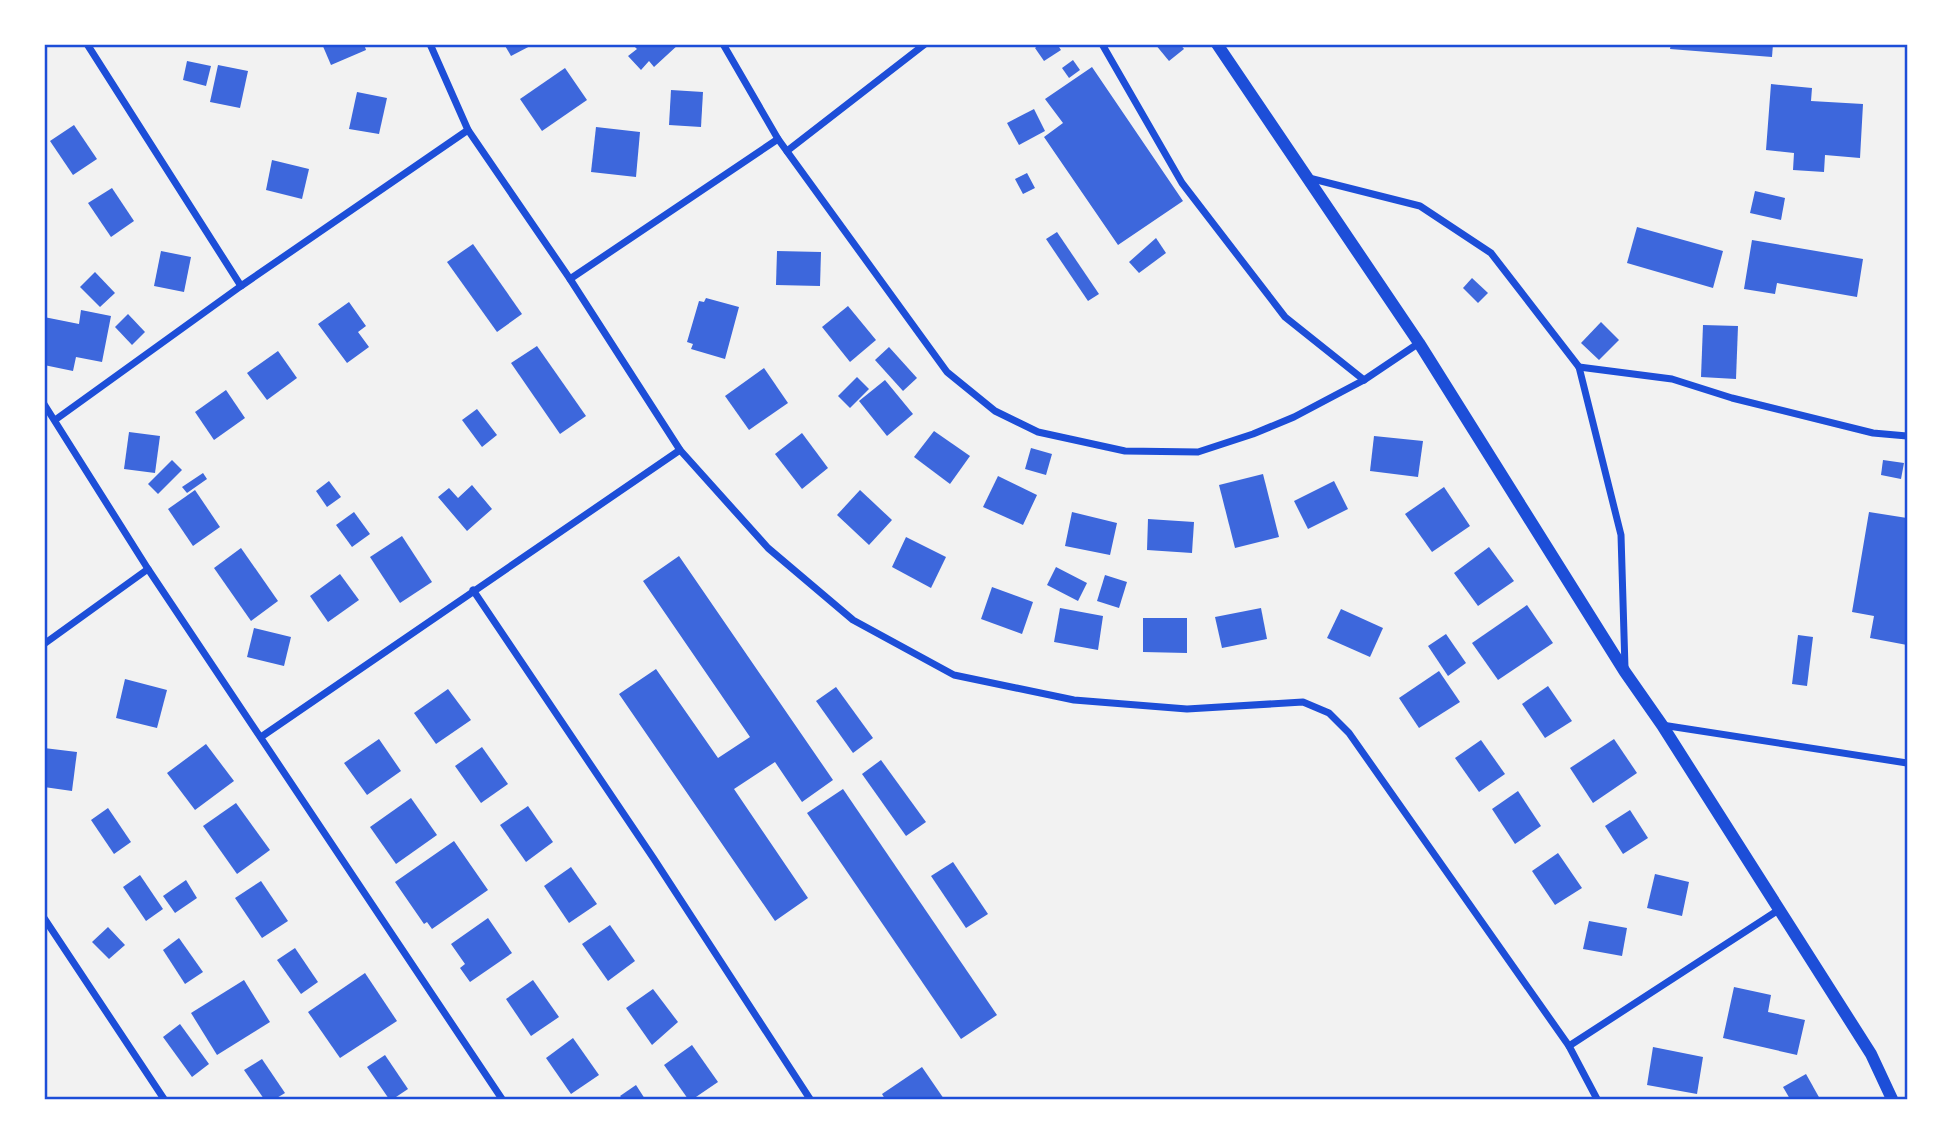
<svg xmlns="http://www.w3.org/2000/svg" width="1951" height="1143" viewBox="0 0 1951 1143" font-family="'DejaVu Sans',sans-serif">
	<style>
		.building { fill: #3d67dc }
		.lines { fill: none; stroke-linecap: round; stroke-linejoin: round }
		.minor { stroke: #1d4ed8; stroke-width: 7 }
		.tertiary { stroke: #1d4ed8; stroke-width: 12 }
		.neatline { fill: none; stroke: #1d4ed8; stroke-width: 2.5 }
	</style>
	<rect width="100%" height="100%" fill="#f2f2f2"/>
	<g class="building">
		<path d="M322 44H364L366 50 331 65Z"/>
		<path d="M504 44H534L511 56Z"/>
		<path d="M632 44H679L654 67 649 61 641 70 628 56 637 49Z"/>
		<path d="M1040 44H1057L1061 50 1044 61 1035 48Z"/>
		<path d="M1155 44H1180L1184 49 1169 61Z"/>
		<path d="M1671 44H1773L1772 57 1670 49Z"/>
		<path d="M1073 60 1080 70 1069 78 1062 68Z"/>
		<path d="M187 61 211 66 206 86 183 80Z"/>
		<path d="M218 65 248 71 240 108 210 102Z"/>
		<path d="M1092 67 1183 201 1118 245 1044 137 1063 123 1045 99Z"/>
		<path d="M565 68 587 100 542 131 520 99Z"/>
		<path d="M1771 84 1812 88 1811 101 1863 104 1860 158 1825 155 1824 172 1793 170 1794 153 1766 150Z"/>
		<path d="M671 90 703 92 701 127 669 125Z"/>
		<path d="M357 92 387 98 379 134 349 129Z"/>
		<path d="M1034 109 1045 131 1019 145 1007 123Z"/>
		<path d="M74 125 97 159 73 175 50 141Z"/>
		<path d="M596 127 640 132 636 177 591 172Z"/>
		<path d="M272 160 309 169 302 199 266 190Z"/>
		<path d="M1027 173 1035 188 1023 194 1015 179Z"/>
		<path d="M112 188 134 221 111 237 88 203Z"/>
		<path d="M1755 191 1785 198 1781 220 1750 213Z"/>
		<path d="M1637 227 1723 251 1713 288 1627 263Z"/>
		<path d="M1057 232 1099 294 1088 301 1046 239Z"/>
		<path d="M1156 238 1166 253 1139 273 1129 262Z"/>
		<path d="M1752 240 1863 259 1857 297 1777 283 1775 294 1744 289Z"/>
		<path d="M473 244 522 314 497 332 447 262Z"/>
		<path d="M161 251 191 257 184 292 154 286Z"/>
		<path d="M777 251 821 252 820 286 776 285Z"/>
		<path d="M95 272 115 293 100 307 80 287Z"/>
		<path d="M1472 278 1488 293 1478 303 1463 288Z"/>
		<path d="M706 298 739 307 725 359 691 349 693 344 687 342 699 301 704 302Z"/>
		<path d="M349 302 366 326 358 332 369 347 347 363 318 324Z"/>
		<path d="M848 306 876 340 850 362 822 327Z"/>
		<path d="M81 310 111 316 102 362 76 357 73 371 44 365V317L79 324Z"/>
		<path d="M128 314 145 332 132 345 115 327Z"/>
		<path d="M1601 322 1619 340 1599 360 1581 343Z"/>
		<path d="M1703 325 1738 326 1736 379 1701 377Z"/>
		<path d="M537 346 586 416 560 434 511 363Z"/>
		<path d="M889 347 917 378 903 391 875 360Z"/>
		<path d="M278 351 297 378 267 400 247 373Z"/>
		<path d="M764 368 788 403 749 430 725 396Z"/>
		<path d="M857 377 869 389 850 408 838 396Z"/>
		<path d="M885 380 913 414 887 436 859 401Z"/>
		<path d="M226 390 245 418 214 440 195 412Z"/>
		<path d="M477 409 497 435 482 447 462 420Z"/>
		<path d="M934 431 970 456 950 484 914 457Z"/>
		<path d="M129 432 160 436 155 473 124 469Z"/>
		<path d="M802 433 828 468 802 489 775 454Z"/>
		<path d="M1374 436 1423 441 1418 477 1370 471Z"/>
		<path d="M1031 448 1052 454 1046 475 1025 469Z"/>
		<path d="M172 460 182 470 158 494 148 484Z"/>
		<path d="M1883 460 1904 463 1901 479 1881 475Z"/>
		<path d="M203 473 207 479 187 493 182 487Z"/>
		<path d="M1263 474 1279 537 1235 548 1219 485Z"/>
		<path d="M998 476 1037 495 1023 525 983 507Z"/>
		<path d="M329 481 341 497 327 507 316 491Z"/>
		<path d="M1334 481 1348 509 1308 529 1294 501Z"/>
		<path d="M472 485 492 509 467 531 438 497 449 488 458 498Z"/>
		<path d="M1444 487 1470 526 1432 552 1405 514Z"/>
		<path d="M195 490 220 527 193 546 168 509Z"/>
		<path d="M860 490 892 520 869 545 837 515Z"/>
		<path d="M354 512 370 534 352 547 336 525Z"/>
		<path d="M1072 512 1117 523 1110 555 1065 546Z"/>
		<path d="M1869 512 1907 518V645L1870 638 1874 616 1852 612Z"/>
		<path d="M1148 519 1194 522 1192 553 1147 550Z"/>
		<path d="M402 536 432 582 400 603 370 557Z"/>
		<path d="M906 537 946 557 931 588 892 567Z"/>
		<path d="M1489 547 1514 581 1478 606 1454 573Z"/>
		<path d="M241 548 278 601 251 621 214 568Z"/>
		<path d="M679 556 833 780 802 802 775 762 734 789 808 898 775 921 619 694 656 669 718 758 750 737 643 581Z"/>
		<path d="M1056 567 1087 583 1078 601 1047 585Z"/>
		<path d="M340 574 359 600 328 622 310 596Z"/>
		<path d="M1105 575 1127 582 1119 608 1097 601Z"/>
		<path d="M992 587 1033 602 1022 634 981 619Z"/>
		<path d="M1527 605 1553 643 1498 680 1472 643Z"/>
		<path d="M1060 608 1103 616 1098 650 1054 642Z"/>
		<path d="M1261 608 1267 639 1222 648 1215 617Z"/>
		<path d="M1341 609 1383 628 1370 657 1327 638Z"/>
		<path d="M1143 618H1187V653L1143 652Z"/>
		<path d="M254 628 291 637 284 666 247 657Z"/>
		<path d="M1446 634 1466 663 1448 676 1428 646Z"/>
		<path d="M1798 635 1813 637 1807 686 1792 684Z"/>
		<path d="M1439 671 1460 702 1419 728 1399 698Z"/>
		<path d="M125 679 167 690 157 728 116 718Z"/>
		<path d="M1548 686 1572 721 1545 738 1522 704Z"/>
		<path d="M836 687 873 738 853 753 816 701Z"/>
		<path d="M448 689 471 720 436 744 414 713Z"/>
		<path d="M379 739 401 771 367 795 344 763Z"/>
		<path d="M1614 739 1637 773 1593 803 1570 768Z"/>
		<path d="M1481 740 1505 774 1479 792 1455 758Z"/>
		<path d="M206 744 234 781 195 810 167 773Z"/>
		<path d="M482 747 508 784 481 803 455 766Z"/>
		<path d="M44 748 77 752 72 791 44 787Z"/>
		<path d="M881 760 926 822 906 836 862 774Z"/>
		<path d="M843 789 997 1015 961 1039 807 813Z"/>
		<path d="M1518 791 1541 826 1515 844 1492 809Z"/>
		<path d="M411 798 437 835 396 864 370 827Z"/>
		<path d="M236 803 270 850 237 874 203 826Z"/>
		<path d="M528 806 553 842 526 862 500 825Z"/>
		<path d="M108 808 131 842 114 854 91 820Z"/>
		<path d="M1630 810 1648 838 1623 854 1605 826Z"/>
		<path d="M454 841 488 890 432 929 427 922 424 924 395 882Z"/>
		<path d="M1558 853 1582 888 1555 905 1532 871Z"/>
		<path d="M953 862 988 914 966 928 931 876Z"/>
		<path d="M571 867 597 904 569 923 544 886Z"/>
		<path d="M1655 874 1689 882 1682 916 1647 908Z"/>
		<path d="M140 875 163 909 146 921 123 887Z"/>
		<path d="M186 880 197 898 175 913 163 896Z"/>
		<path d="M261 881 288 921 262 938 235 898Z"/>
		<path d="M488 918 512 953 470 982 460 968 465 964 451 944Z"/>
		<path d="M1589 921 1627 928 1622 956 1583 949Z"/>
		<path d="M610 925 635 961 608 981 582 944Z"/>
		<path d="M108 927 125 945 109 959 92 942Z"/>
		<path d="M179 938 203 972 185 984 163 950Z"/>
		<path d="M295 948 318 982 301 994 277 960Z"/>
		<path d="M365 973 397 1021 340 1058 308 1012Z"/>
		<path d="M244 980 270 1022 217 1055 191 1013Z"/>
		<path d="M533 980 559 1017 531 1036 506 999Z"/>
		<path d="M1734 987 1771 995 1768 1012 1805 1020 1797 1055 1723 1038Z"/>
		<path d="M653 989 678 1022 652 1045 626 1008Z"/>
		<path d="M180 1024 209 1064 192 1077 163 1037Z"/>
		<path d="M573 1038 599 1075 571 1094 546 1058Z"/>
		<path d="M692 1045 718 1082 693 1099H688L664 1065Z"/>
		<path d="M1653 1047 1703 1057 1697 1094 1647 1085Z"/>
		<path d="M385 1055 408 1089 393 1099H389L367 1067Z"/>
		<path d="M262 1059 285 1093 275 1099H264L244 1070Z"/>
		<path d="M922 1067 944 1099H885L882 1094Z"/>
		<path d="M1806 1074 1820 1099H1790L1783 1087Z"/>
		<path d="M636 1085 645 1099H623L620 1096Z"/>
	</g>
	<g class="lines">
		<g class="minor">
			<path d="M87 44 241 286"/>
			<path d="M430 44 468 130 570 279 680 450 768 548 853 620 954 675 1074 700 1187 709 1303 702 1329 713 1349 733 1569 1046 1597 1099"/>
			<path d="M723 44 778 139 947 372 995 411 1038 432 1125 451 1198 452 1253 434 1294 417 1364 380 1419 343"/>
			<path d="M1102 44 1182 183 1285 317 1364 380"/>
			<path d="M787 151 925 44"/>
			<path d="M1309 178 1420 206 1491 253 1579 367 1621 535 1625 668"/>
			<path d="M570 279 778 139"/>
			<path d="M1579 367 1672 379 1732 398 1873 433 1907 436"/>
			<path d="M44 404 148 569 502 1099"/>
			<path d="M55 420 241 286 468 130"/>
			<path d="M473 590 654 859 810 1099"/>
			<path d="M44 644 148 569"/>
			<path d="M1662 725 1907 763"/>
			<path d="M261 737 680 450"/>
			<path d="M44 918 164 1099"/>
			<path d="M1569 1046 1780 909"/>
		</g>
		<path class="tertiary" d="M1217 44 1419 343 1625 672 1662 725 1871 1054 1892 1099"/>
	</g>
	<rect width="1951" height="1143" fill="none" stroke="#ffffff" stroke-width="91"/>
	<rect x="46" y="46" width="1860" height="1052" class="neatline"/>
</svg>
